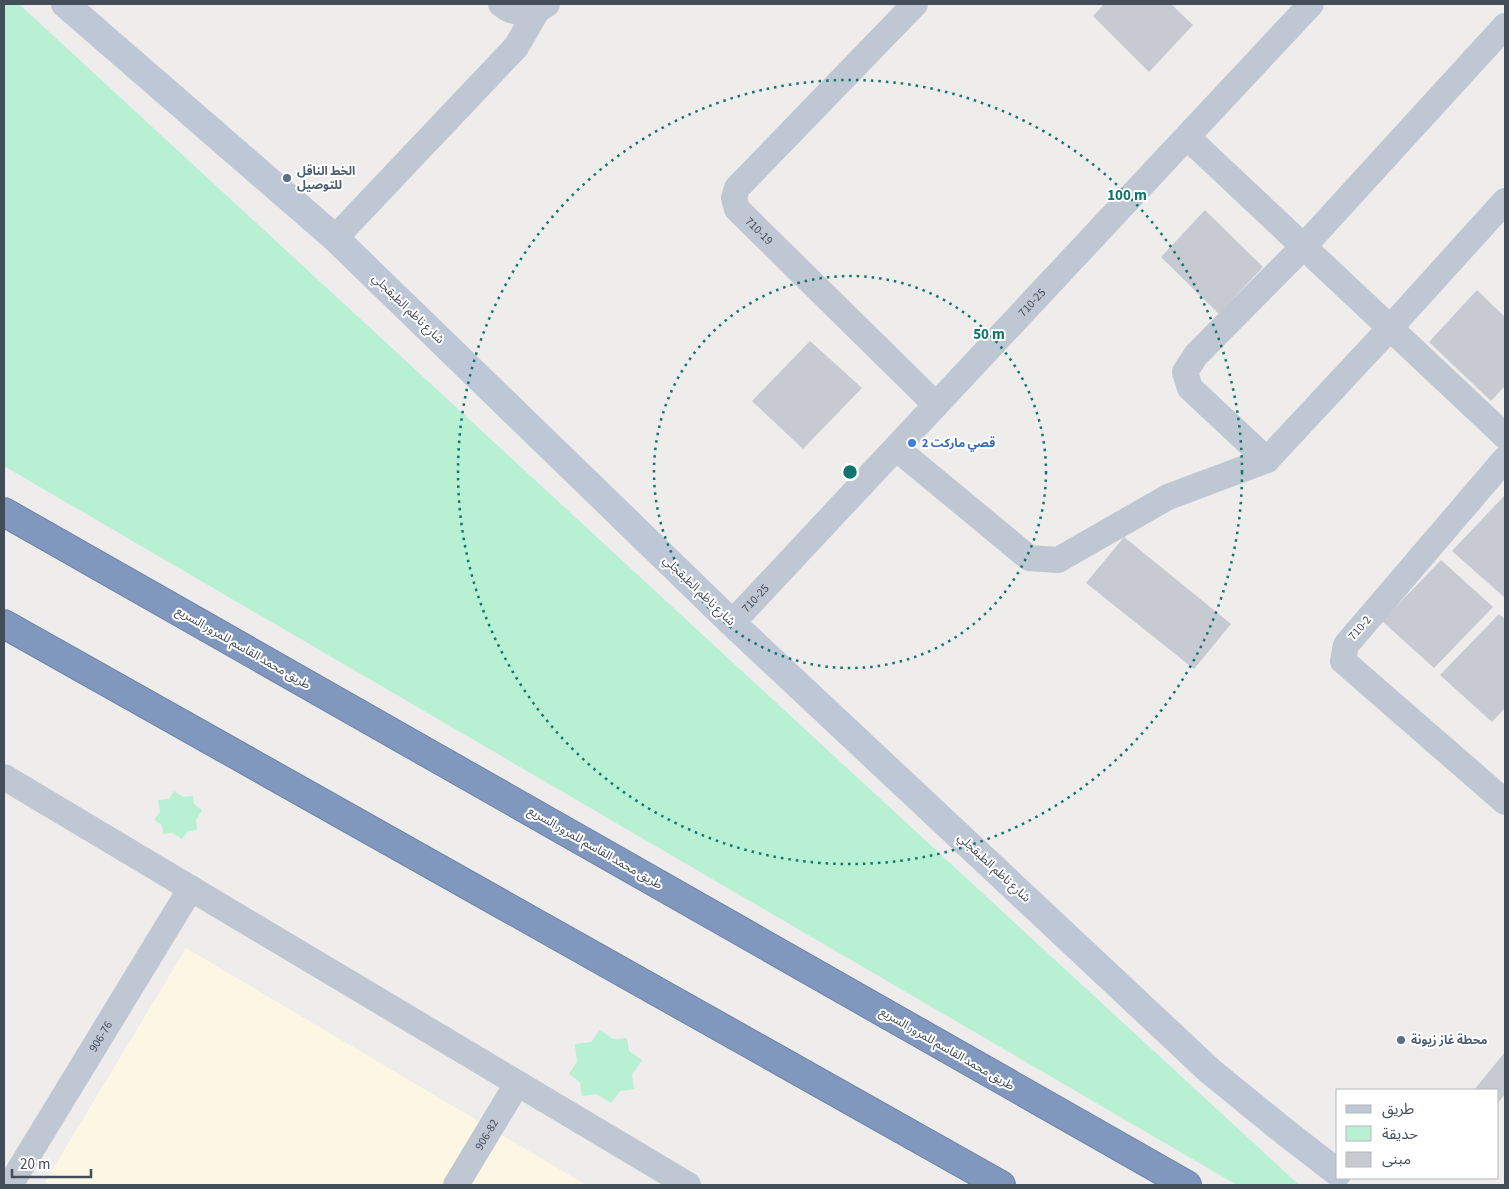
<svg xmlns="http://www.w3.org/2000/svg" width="1509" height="1189" viewBox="0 0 1509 1189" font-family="'Source Sans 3','Noto Sans Arabic',sans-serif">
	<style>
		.commercial { fill: #fcf7e3 }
		.green { fill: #b7f0d3 }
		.building { fill: #c8cad2 }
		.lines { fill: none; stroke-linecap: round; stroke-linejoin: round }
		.highway-casing { stroke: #6d83a9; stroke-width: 30 }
		.street { stroke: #bfc7d2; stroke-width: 26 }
		.secondary { stroke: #bdc7d6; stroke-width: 28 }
		.highway { stroke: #8198be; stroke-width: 28 }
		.ring { fill: none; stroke: #0f766e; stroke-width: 2.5; stroke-dasharray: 2.5 5 }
		.service-dot { fill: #5c6f8a; stroke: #fff; stroke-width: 2 }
		.shop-dot { fill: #3f7fe0; stroke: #fff; stroke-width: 2 }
		.labels { text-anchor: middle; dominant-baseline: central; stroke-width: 4; stroke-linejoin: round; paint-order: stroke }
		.service-label { font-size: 12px; font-weight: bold; fill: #4e5e75; stroke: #fff; text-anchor: start }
		.street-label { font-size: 12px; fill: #444d5a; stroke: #fff }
		.shop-label { font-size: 12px; font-weight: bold; fill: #366cbe; stroke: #fff; text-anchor: start }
		.centre { fill: #0f766e; stroke: #fff; stroke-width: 2.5 }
		.ring-label { font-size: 15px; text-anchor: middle; font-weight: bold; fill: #0f766e; stroke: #fff; stroke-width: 4; stroke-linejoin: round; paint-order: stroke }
	</style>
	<rect width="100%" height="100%" fill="#efecec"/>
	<path class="commercial" d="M186 948 586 1185H51L45 1182Z"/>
	<g class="green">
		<path d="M4 4H19L1299 1185H1237L4 466Z"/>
		<path d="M174 791 183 797 193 796 194 804 202 810 196 820 197 830 188 831 182 839 173 833 163 834 162 825 154 820 160 812 158 800 169 799Z"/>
		<path d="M600 1030 613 1039 627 1038 629 1051 642 1060 632 1074 634 1089 620 1091 611 1103 597 1094 582 1096 580 1082 569 1074 577 1062 575 1044 591 1042Z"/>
	</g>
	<g class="building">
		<path d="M1104 4H1171L1193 25 1149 72 1093 16Z"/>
		<path d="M1205 210 1263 267 1219 314 1161 257Z"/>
		<path d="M1477 290 1505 317V386L1491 401 1429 342Z"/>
		<path d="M810 341 862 388 803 449 752 401Z"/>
		<path d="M1505 495V596L1504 597 1452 551Z"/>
		<path d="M1124 537 1231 624 1194 669 1086 583Z"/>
		<path d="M1441 560 1493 607 1434 668 1382 621Z"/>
		<path d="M1499 614 1505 619V708L1492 722 1440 675Z"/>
		<path d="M1505 1052V1094L1498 1103V1090H1474Z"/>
	</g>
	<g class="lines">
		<g class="highway-casing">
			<g id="highway">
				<path d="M4 512 1187 1185"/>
				<path d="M4 624 1001 1185"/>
			</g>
		</g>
		<g class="street">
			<path d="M501 4C516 16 532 15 547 4"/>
			<path id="s1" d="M915 4 737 188 734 198 737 209 936 405"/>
			<path d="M1505 26 1304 246 1196 355 1185 372 1190 388 1267 460 1390 328 1505 201"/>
			<path d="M1187 137 1505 436"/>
			<path d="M335 238 516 47 537 11"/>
			<path d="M896 448 1029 558 1058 560 1168 497 1267 460"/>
			<path d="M1505 459 1346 645 1343 661 1505 802"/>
			<path id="s2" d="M732 623 1311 4"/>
			<path d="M4 777 688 1185"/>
			<path id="s3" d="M10 1185 191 888"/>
			<path id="s4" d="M456 1185 517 1084"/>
		</g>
		<path class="secondary" d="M65 4 335 238 732 623 1210 1071 1285 1132 1338 1173"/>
		<use href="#highway" class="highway"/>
	</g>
	<g class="ring">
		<circle cx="850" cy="472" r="196"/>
		<circle cx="850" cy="472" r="392"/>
	</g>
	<g class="service-dot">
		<circle cx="287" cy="178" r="5"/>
		<circle cx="1401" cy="1040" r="5"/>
	</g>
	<circle class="shop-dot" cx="912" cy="443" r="5"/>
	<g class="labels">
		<g class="service-label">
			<text x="297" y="171">الخط الناقل<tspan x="297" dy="14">للتوصيل</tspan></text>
			<text x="1411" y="1040">محطة غاز زيونة</text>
		</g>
		<g class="street-label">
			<text stroke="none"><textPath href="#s1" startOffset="309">710-19</textPath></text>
			<text stroke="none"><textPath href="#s2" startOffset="439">710-25</textPath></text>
			<text transform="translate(408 309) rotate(44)">شارع ناظم الطبقجلي</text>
			<text transform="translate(699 591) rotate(44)">شارع ناظم الطبقجلي</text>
			<text stroke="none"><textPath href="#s2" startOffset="34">710-25</textPath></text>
			<text transform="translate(1360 628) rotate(-49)">710-2</text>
			<text transform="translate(243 648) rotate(30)">طريق محمد القاسم للمرور السريع</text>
			<text transform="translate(595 848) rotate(30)">طريق محمد القاسم للمرور السريع</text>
			<text transform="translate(994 868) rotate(43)">شارع ناظم الطبقجلي</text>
			<text stroke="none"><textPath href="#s3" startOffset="174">906-76</textPath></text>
			<text transform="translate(947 1049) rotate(30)">طريق محمد القاسم للمرور السريع</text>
			<text stroke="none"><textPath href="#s4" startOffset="59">906-82</textPath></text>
		</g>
		<g class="shop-label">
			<text x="922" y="443">قصي ماركت 2</text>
		</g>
	</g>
	<circle cx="850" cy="472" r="8" class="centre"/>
	<g class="ring-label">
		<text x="1127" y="200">100 m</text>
		<text x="989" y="339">50 m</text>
	</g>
	<rect width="1509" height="1189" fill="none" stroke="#444d5a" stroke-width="10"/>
	<rect x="1336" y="1089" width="162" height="90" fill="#ffffff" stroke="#b4b8bd"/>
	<rect x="1346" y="1105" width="25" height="8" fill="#bdc7d6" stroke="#b4b8bd"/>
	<text x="1382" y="1114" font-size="15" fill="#444d5a">طريق</text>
	<rect x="1346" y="1126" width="25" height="15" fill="#b7f0d3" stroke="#b4b8bd"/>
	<text x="1382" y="1139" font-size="15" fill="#444d5a">حديقة</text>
	<rect x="1346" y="1152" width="25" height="15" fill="#c8cad2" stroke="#b4b8bd"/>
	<text x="1382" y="1164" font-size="15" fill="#444d5a">مبنى</text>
	<path d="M12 1169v8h79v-8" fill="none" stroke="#444d5a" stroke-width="2.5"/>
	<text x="20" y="1169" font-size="15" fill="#444d5a" stroke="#ffffff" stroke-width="4" paint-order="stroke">20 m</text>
</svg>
